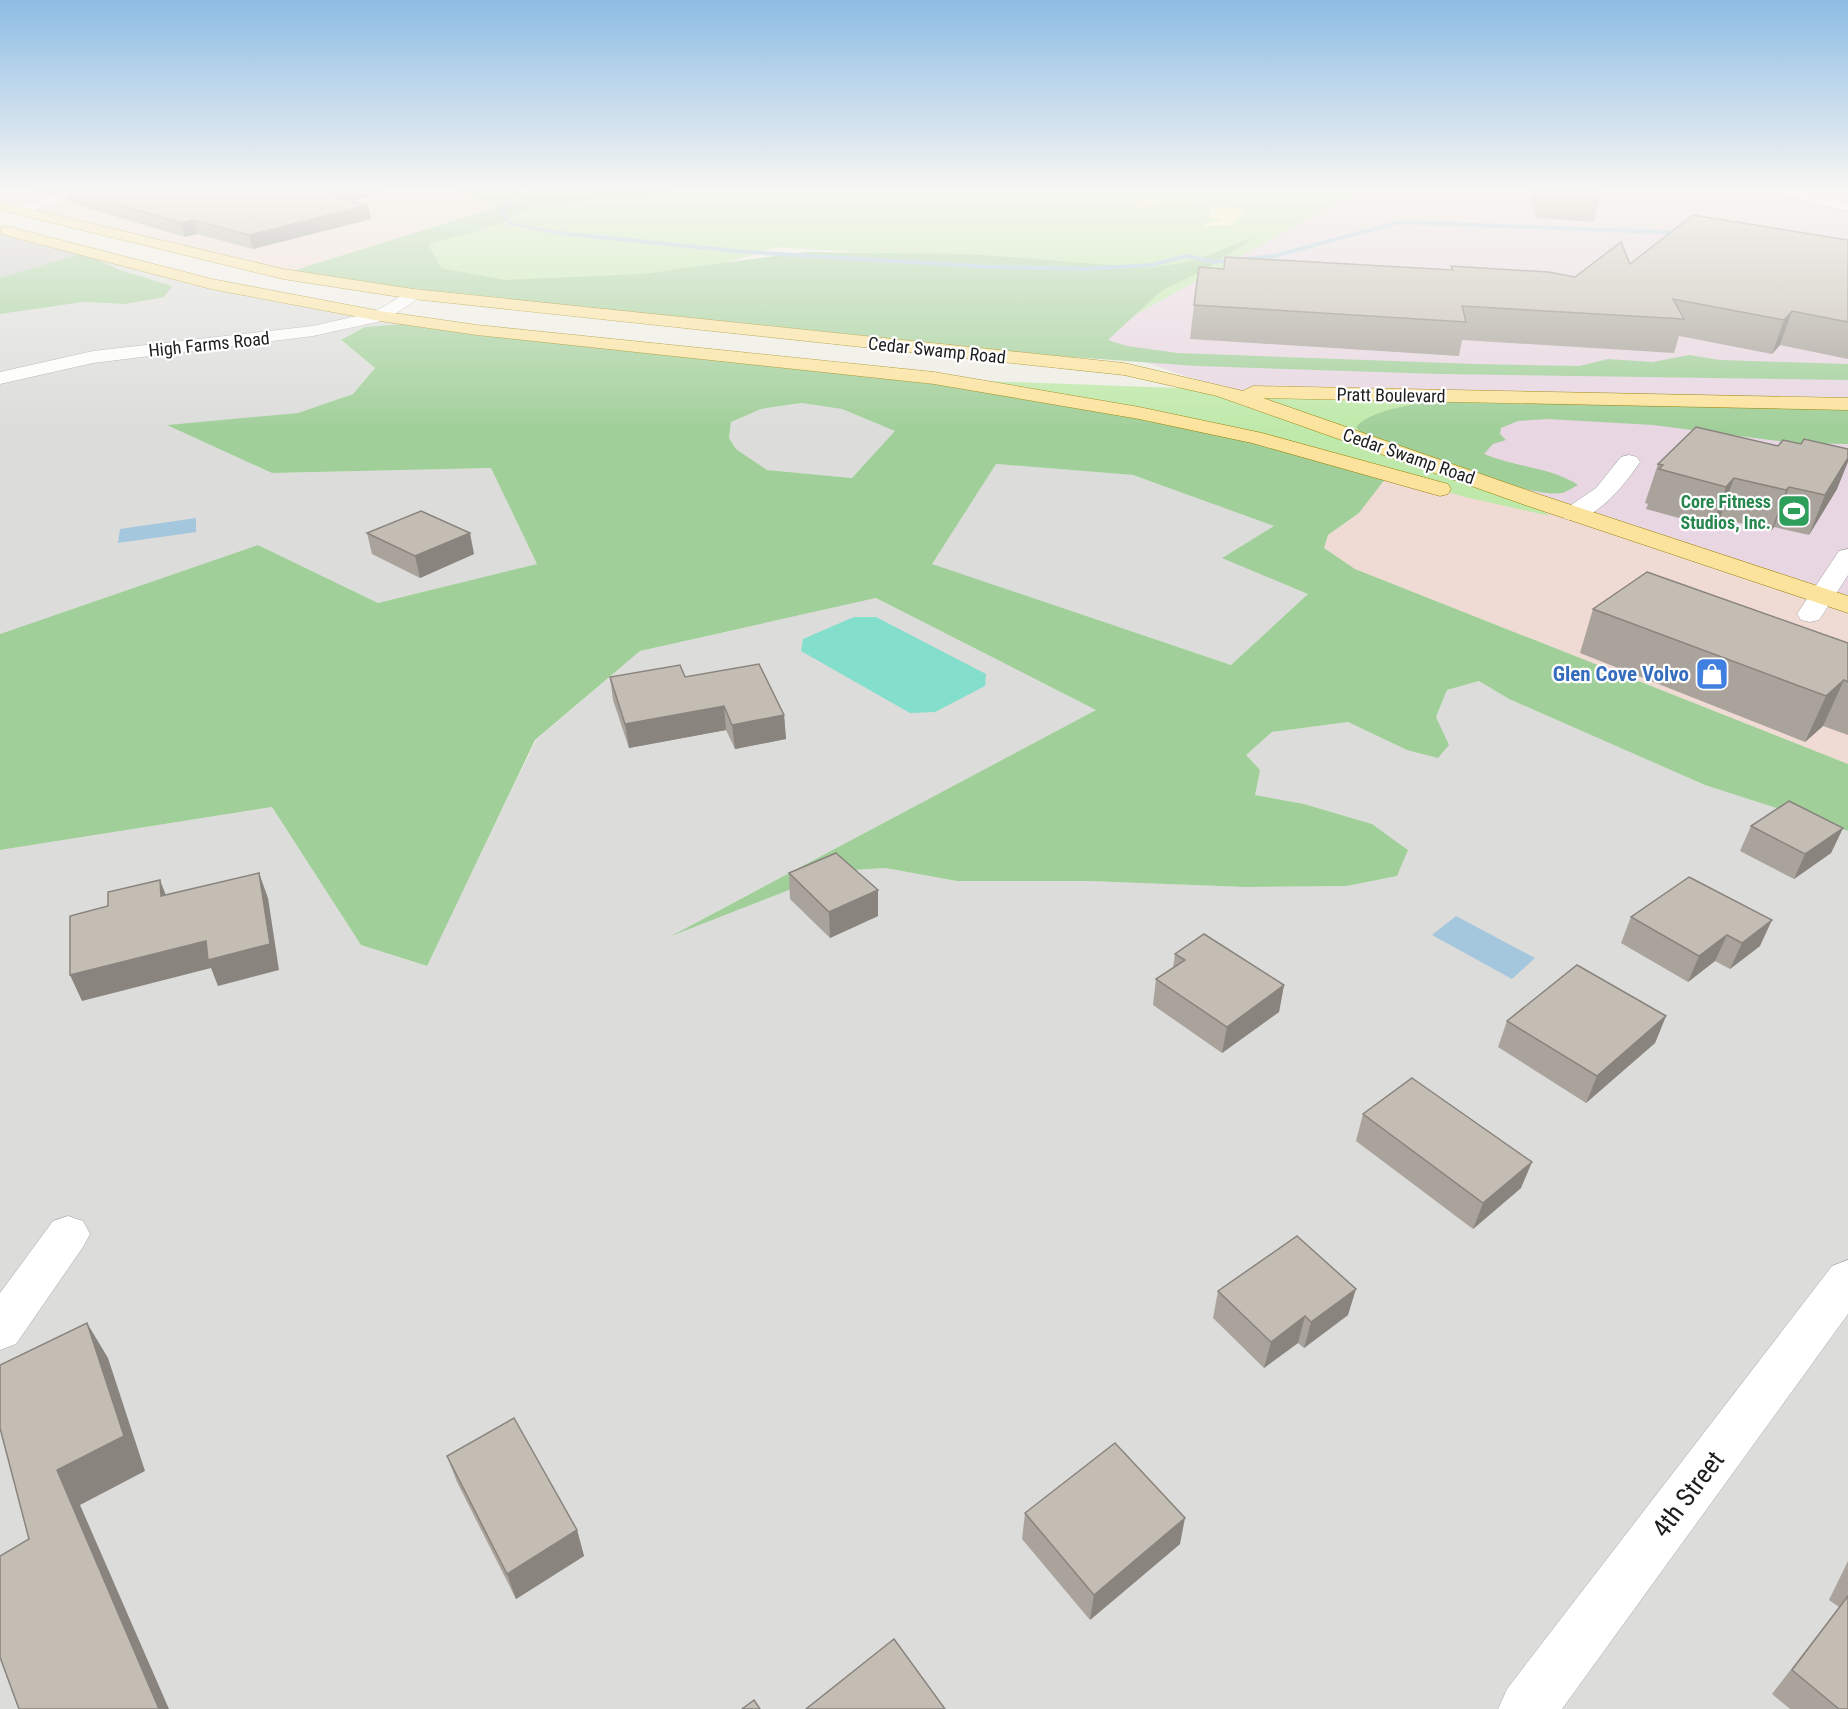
<svg xmlns="http://www.w3.org/2000/svg" width="1848" height="1709" viewBox="0 0 1848 1709" font-family="'Roboto Condensed',sans-serif">
	<style>
		.residential { fill: #dcdcdb }
		.commercial { fill: #f0dad4 }
		.industrial { fill: #e8d6e2 }
		.religious { fill: #ccc }
		.grass { fill: #bfe9aa }
		.forest { fill: #a0cf99; fill-rule: evenodd }
		.sand { fill: #fffcb3 }
		.pitch { fill: #83decb }
		.water { fill: #a5c7dd }
		.lines { fill: none; stroke-linecap: round; stroke-linejoin: round }
		.stream { fill: #a5c7dd; fill-rule: evenodd }
		.minor-casing { stroke: #a5a5a5; stroke-width: 1 }
		.major-casing { stroke: #988000; stroke-width: 1 }
		.minor { fill: #fff; fill-rule: evenodd }
		.major { fill: #fce39d; fill-rule: evenodd }
		.wall { fill: #a9a39b }
		.shaded-wall { fill: #89847e }
		.building { fill: #c4bdb4; stroke: #89847e; stroke-width: 1.5 }
		.labels { text-anchor: middle; dominant-baseline: central; stroke-width: 4.5; stroke-linejoin: round; paint-order: stroke }
		.far-street-label { font-size: 18px; fill: #1e1e1e; stroke: #fff }
		.far-leisure-label { font-size: 18px; font-weight: bold; fill: #27864d; stroke: #fff; text-anchor: end }
		.shop-label { font-size: 21px; font-weight: bold; fill: #366cbe; stroke: #fff; text-anchor: end }
		.near-street-label { font-size: 26px; fill: #1e1e1e; stroke: #fff }
	</style>
	<rect width="100%" height="100%" fill="#efeee5"/>
	<g class="residential">
		<path d="M0 229 146 268 404 324 341 341 375 368 353 394 298 413 168 425 272 473 491 468 537 564 378 603 258 545 0 634V314L84 302 124 304 172 287 120 270 83 253 0 278Z"/>
		<path d="M801 403 842 409 896 431 852 478 767 470 736 449 729 438 731 422 761 409Z"/>
		<path d="M996 464 1133 475 1275 526 1223 557 1309 593 1231 665 931 564Z"/>
		<path d="M876 598 1096 710 678 932 838 871 885 868 957 881H1088L1245 887 1347 886 1397 876 1408 850 1372 824 1304 804 1255 795 1246 755 1272 732 1348 722 1407 750 1448 745 1436 717 1447 690 1479 681 1509 699 1705 785 1848 831V1709H0V850L272 807 361 945 426 966 536 740 640 651Z"/>
	</g>
	<g class="commercial">
		<path d="M0 191H458L499 207 283 274 0 208Z"/>
		<path d="M1848 444V764L1355 569 1324 548 1328 535 1359 513 1389 474 1548 515 1495 480Z"/>
	</g>
	<path class="industrial" d="M1359 191H1848V598L1085 342Z"/>
	<path class="religious" d="M0 229 35 238 83 253 0 278Z"/>
	<g class="grass">
		<path d="M633 191H1359L1137 314 1164 271 777 247 584 307 304 267 524 200Z"/>
		<path d="M931 379 1453 398 1385 411 1550 516 1465 497 1389 474Z"/>
	</g>
	<g class="forest">
		<path d="M458 191H676L532 206 498 225 428 244 441 268 505 280 643 274 805 252 969 254 1150 268 1194 261 1256 236 1204 270 1161 291 1108 340 1127 346 1178 353 1476 364 1579 366 1608 359 1653 362 1689 355 1720 360 1848 364V380L1439 374 1197 366 988 351 378 289 283 274 498 207Z"/>
		<path d="M83 253 120 270 172 286 164 297 124 304 84 302 0 314V278Z"/>
		<path d="M404 324 931 379 1137 413 1389 474 1359 513 1328 535 1324 548 1355 569 1848 764V831L1705 785 1509 699 1479 681 1447 690 1436 717 1449 745 1438 758 1407 750 1348 722 1272 732 1246 755 1260 770 1255 795 1304 804 1372 824 1408 850 1397 876 1347 886 1245 887 1088 881H957L885 868 838 871 671 936 1096 710 876 598 640 651 535 740 427 966 361 945 272 807 0 850V634L258 545 378 603 537 564 491 468 272 473 167 425 298 413 353 394 375 368 341 340 365 327ZM801 403 842 409 895 431 852 478 767 470 736 449 729 438 731 422 761 409ZM996 464 1133 475 1274 526 1222 558 1308 594 1231 665 932 564Z"/>
		<path d="M1453 398 1848 407V444L1794 443 1653 425 1548 419 1518 421 1501 428 1500 434 1506 440 1493 444 1484 454C1514 467 1551 467 1578 485 1573 487 1567 492 1562 493 1529 499 1402 448 1364 436L1356 427C1373 407 1427 403 1453 398Z"/>
	</g>
	<g class="sand">
		<path d="M1157 196 1187 200 1191 203C1178 207 1168 200 1158 202L1160 204 1143 208 1130 204Z"/>
		<path d="M1215 206 1241 209 1244 214 1231 225 1206 226 1204 224 1222 220 1210 217V208Z"/>
	</g>
	<path class="pitch" d="M854 617H876L986 674 985 686 935 712 910 713 801 651 803 639Z"/>
	<g class="water">
		<path d="M196 518V532L118 543 120 529Z"/>
		<path d="M1456 916 1535 958 1512 979 1432 935Z"/>
	</g>
	<g class="lines">
		<path class="stream" d="M519 191 527 192 504 211 513 223 559 231 746 250 991 265 1086 267 1152 263 1186 254 1214 260 1274 254 1400 220 1684 231 1687 233 1684 235 1400 224 1274 258 1214 264 1186 258 1152 267 1086 271 991 269 746 254 559 235 509 225 498 211 520 192Z"/>
		<g class="minor-casing">
			<g id="minor">
				<path d="M71 191H95L18 215 11 211 13 208Z"/>
				<path d="M1767 191H1796L1848 203V211Z"/>
				<path d="M413 289 419 290 422 294 419 298 386 320 313 336 93 363 0 384V372L93 351 313 326 374 312Z"/>
				<path d="M1629 455 1637 457 1640 462C1626 483 1593 526 1565 519L1561 514 1565 509 1596 488 1621 457Z"/>
				<path d="M1848 549V575L1823 614 1819 620 1810 622 1801 620 1797 614 1839 551Z"/>
				<path d="M68 1216 83 1221 90 1234 83 1247 16 1344 0 1350V1293L53 1221Z"/>
				<path d="M1848 1260V1314L1562 1709H1498L1507 1689 1832 1266Z"/>
			</g>
		</g>
		<g class="major-casing">
			<g id="major">
				<path d="M0 202 283 269 413 289 1124 363 1243 391 1253 386 1848 398V410L1263 398 1541 495 1848 596V613L1525 505 1217 396 1124 375 413 299 283 279 0 210Z"/>
				<path d="M6 226 212 279 380 311 477 325 934 372 1139 407 1262 433 1448 484 1451 489 1448 494 1440 496 1252 443 1139 419 934 384 477 335 380 321 211 289 1 234V228Z"/>
			</g>
		</g>
		<use href="#minor" class="minor"/>
		<use href="#major" class="major"/>
	</g>
	<g class="wall">
		<path d="M30 191H62L46 196Z"/>
		<path d="M63 191H382L353 201 368 205 371 219 253 249 197 234 185 237 67 202Z"/>
		<path d="M1529 191H1601V193L1594 222 1536 218Z"/>
		<path d="M1848 240V359L1780 345 1772 354 1679 336 1674 353 1462 340 1459 356 1190 339 1194 305 1451 270V266L1575 277 1630 264Z"/>
		<path d="M1778 446 1837 489 1809 535 1774 527 1771 531 1720 518 1712 527 1646 509 1648 504 1645 503 1658 464Z"/>
		<path d="M367 533 474 554 420 578 372 554Z"/>
		<path d="M1593 609 1848 643V735L1823 726 1805 742 1580 653Z"/>
		<path d="M610 677H685L784 715 786 739 735 749 726 730 629 748 613 700Z"/>
		<path d="M1751 826 1843 828 1831 853 1794 879 1740 851Z"/>
		<path d="M789 873 878 916 830 938 790 899Z"/>
		<path d="M1689 877 1760 946 1730 969 1715 961 1688 982 1621 943 1631 917Z"/>
		<path d="M1175 954 1284 985 1279 1012 1222 1053 1153 1005 1156 979 1173 968Z"/>
		<path d="M1666 1016 1655 1043 1586 1103 1498 1047 1507 1021Z"/>
		<path d="M1363 1114 1521 1188 1473 1229 1356 1141Z"/>
		<path d="M1218 1291 1348 1315 1304 1348 1298 1343 1264 1368 1213 1318Z"/>
		<path d="M447 1456 577 1530 584 1556 516 1599 457 1482Z"/>
		<path d="M1025 1513 1180 1544 1090 1620 1022 1539Z"/>
		<path d="M1848 1561V1709H1790L1772 1694 1839 1607 1829 1600Z"/>
	</g>
	<g class="shaded-wall">
		<path d="M44 191H62L46 196Z"/>
		<path d="M339 191H382L332 208 328 195Z"/>
		<path d="M368 205 371 219 253 249 249 235Z"/>
		<path d="M193 220 197 234 185 237 181 223Z"/>
		<path d="M1792 311 1780 345 1772 354 1784 320Z"/>
		<path d="M1848 458V462L1837 489 1809 535 1825 495Z"/>
		<path d="M1734 478 1720 518 1712 527 1726 487Z"/>
		<path d="M1789 487 1774 527 1771 531 1786 490Z"/>
		<path d="M470 533 474 554 420 578 415 556Z"/>
		<path d="M1844 680 1823 726 1805 742 1826 696Z"/>
		<path d="M724 706 726 730 629 748 625 724Z"/>
		<path d="M784 715 786 739 735 749 732 725Z"/>
		<path d="M1843 828 1831 853 1794 879 1805 854Z"/>
		<path d="M259 873 268 898 279 970 218 986 211 968 82 1001 70 975Z"/>
		<path d="M160 880 170 906 161 896Z"/>
		<path d="M878 890V916L830 938 829 912Z"/>
		<path d="M1772 920 1760 946 1730 969 1742 943Z"/>
		<path d="M1727 935 1715 961 1688 982 1699 956Z"/>
		<path d="M1284 985 1279 1012 1222 1053 1227 1027Z"/>
		<path d="M1666 1016 1655 1043 1586 1103 1597 1076Z"/>
		<path d="M1532 1162 1521 1188 1473 1229 1483 1203Z"/>
		<path d="M1356 1289 1348 1315 1304 1348 1311 1322Z"/>
		<path d="M1305 1316 1298 1343 1264 1368 1271 1342Z"/>
		<path d="M87 1323 108 1358 145 1471 80 1505 169 1709H159L57 1470Z"/>
		<path d="M1185 1518 1180 1544 1090 1620 1094 1595Z"/>
		<path d="M577 1530 584 1556 516 1599 507 1574Z"/>
	</g>
	<g class="building">
		<path d="M72 191H339L328 195 368 205 249 235 193 220 181 223Z"/>
		<path d="M1574 191H1601V193Z"/>
		<path d="M1693 215 1848 240V322L1792 311 1784 320 1673 299 1684 319 1462 306 1466 322 1194 305 1199 267 1224 269 1225 257 1453 270 1451 266 1548 272 1575 277 1621 242 1630 264Z"/>
		<path d="M1696 427 1778 446 1783 440 1801 444 1804 439 1848 449V458L1825 495 1789 487 1786 490 1734 478 1726 487 1659 469 1663 465 1658 464Z"/>
		<path d="M421 511 470 533 415 556 367 533Z"/>
		<path d="M1647 572 1848 643V682L1844 680 1826 696 1593 609Z"/>
		<path d="M759 664 784 715 732 725 724 706 625 724 610 677 680 665 685 677Z"/>
		<path d="M1789 801 1843 828 1805 854 1751 826Z"/>
		<path d="M836 853 878 890 829 912 789 873Z"/>
		<path d="M259 873 270 944 208 960 206 941 70 975V916L108 906V892L160 880 161 896Z"/>
		<path d="M1689 877 1772 920 1742 943 1727 935 1699 956 1631 917Z"/>
		<path d="M1204 934 1284 985 1227 1027 1156 979 1185 960 1175 954Z"/>
		<path d="M1577 965 1666 1016 1597 1076 1507 1021Z"/>
		<path d="M1412 1078 1532 1162 1483 1203 1363 1114Z"/>
		<path d="M1297 1236 1356 1289 1311 1322 1305 1316 1271 1342 1218 1291Z"/>
		<path d="M87 1323 124 1436 57 1470 159 1709H19L0 1657V1556L29 1539 0 1428V1365Z"/>
		<path d="M514 1418 577 1530 507 1574 447 1456Z"/>
		<path d="M1115 1443 1185 1518 1094 1595 1025 1513Z"/>
		<path d="M1848 1596V1709H1839L1792 1670Z"/>
		<path d="M894 1639 945 1709H806Z"/>
		<path d="M754 1700 760 1709H742Z"/>
	</g>
	<linearGradient id="sky" x2="0" y2="1"><stop stop-color="#8dbce4"/><stop offset="0.44" stop-color="#f8f7f3"/><stop offset="1" stop-color="#f8f7f3" stop-opacity="0"/></linearGradient>
	<rect width="1848" height="431" fill="url(#sky)"/>
	<defs>
		<g id="stadium-square" transform="scale(1.725)"><rect x="-9" y="-9" width="18" height="18" rx="4" fill="#2e9e5b" stroke="#fff"/><path d="M0-5a6.5 5 0 1 0 0 10a6.5 5 0 1 0 0-10ZM-3.5-1.8h7v3.6h-7Z" fill="#fff"/></g>
		<g id="shop-square" transform="scale(1.725)"><rect x="-9" y="-9" width="18" height="18" rx="4" fill="#3f7fe0" stroke="#fff"/><path d="M-5-2.5h2.3a2.7 3.5 0 0 1 5.4 0H5L5.5 6h-11ZM-1.5-2.5h3a1.5 2.3 0 0 0-3 0Z" fill="#fff"/></g>
	</defs>
	<g fill-rule="evenodd">
		<use href="#stadium-square" x="1794" y="511"/>
		<use href="#shop-square" x="1712" y="674"/>
	</g>
	<g class="labels">
		<g class="far-street-label">
			<text transform="translate(209 344) rotate(-6)">High Farms Road</text>
			<text transform="translate(937 350) rotate(6)">Cedar Swamp Road</text>
			<text transform="translate(1391 395) rotate(1)">Pratt Boulevard</text>
			<text transform="translate(1409 456) rotate(19)">Cedar Swamp Road</text>
		</g>
		<g class="far-leisure-label">
			<text x="1771" y="501">Core Fitness<tspan x="1771" dy="21">Studios, Inc.</tspan></text>
		</g>
		<g class="shop-label">
			<text x="1689" y="674">Glen Cove Volvo</text>
		</g>
		<g class="near-street-label">
			<text transform="translate(1688 1494) rotate(-53)">4th Street</text>
		</g>
	</g>
</svg>
